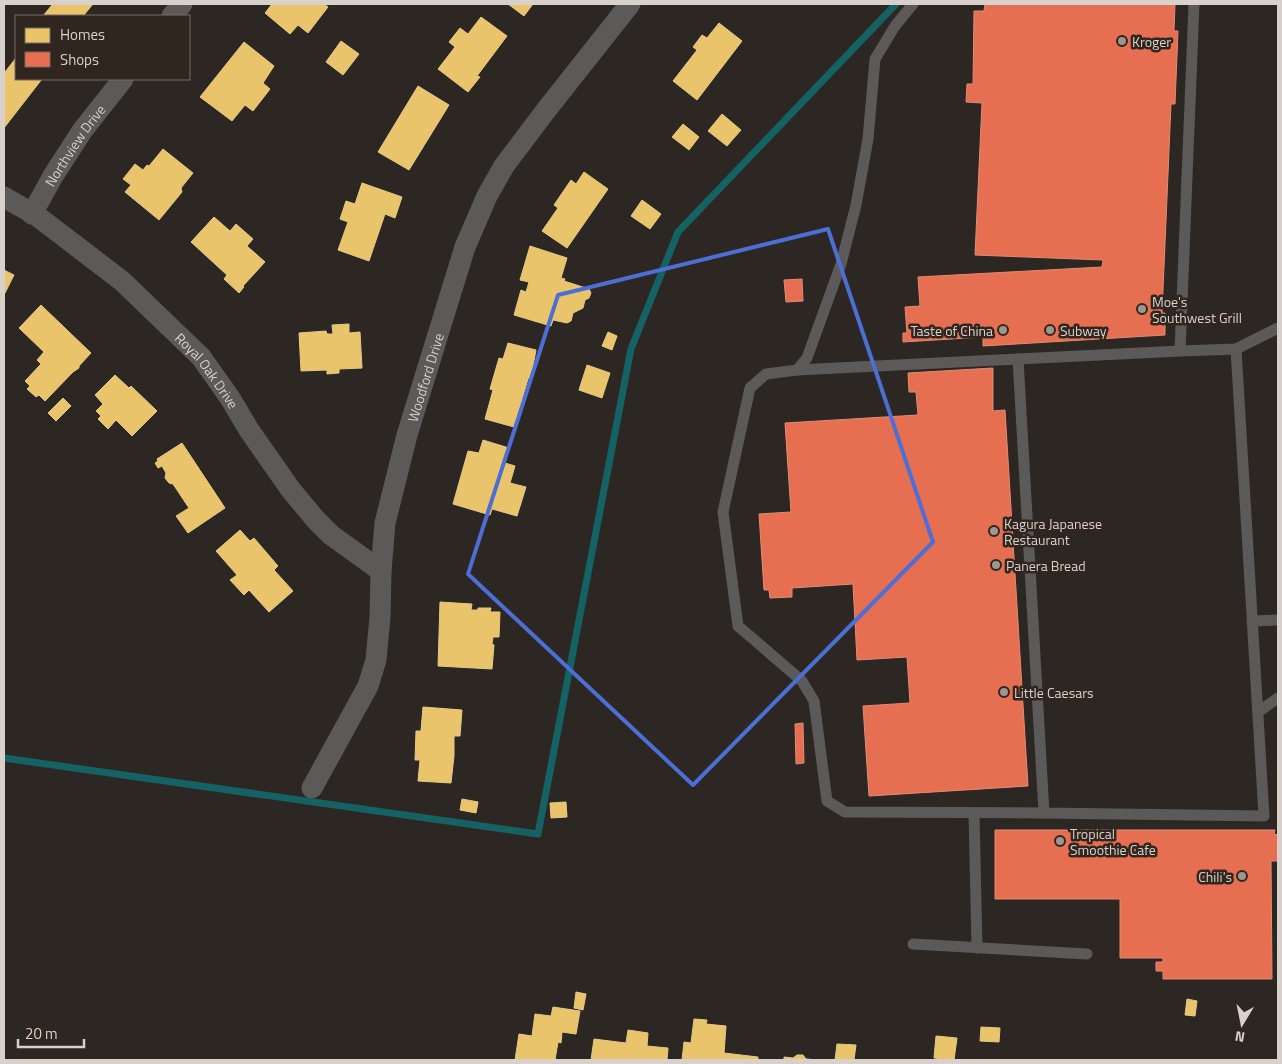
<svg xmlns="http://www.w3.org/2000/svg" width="1282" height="1064" viewBox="0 0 1282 1064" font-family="'Titillium Web',sans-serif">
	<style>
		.homes { fill: #e9c46a; stroke: #e4c887 }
		.shops { fill: #e76f51; stroke: #e28c76 }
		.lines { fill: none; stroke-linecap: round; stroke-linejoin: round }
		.stream { stroke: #156264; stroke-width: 7 }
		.lane { stroke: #5c5959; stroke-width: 11 }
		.street { stroke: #5c5959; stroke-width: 21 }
		.marked { fill: none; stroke: #4c6ed5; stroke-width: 4; stroke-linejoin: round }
		.poi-dot { fill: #9c9590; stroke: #31261f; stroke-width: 2 }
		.labels { text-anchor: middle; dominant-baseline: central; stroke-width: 5; stroke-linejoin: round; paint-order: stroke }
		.poi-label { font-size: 14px; fill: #d8d0cb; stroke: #31261f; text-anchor: start }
		.street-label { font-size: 14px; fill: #d8d0cb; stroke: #31261f }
	</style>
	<rect width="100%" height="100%" fill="#2d2723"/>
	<g class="homes">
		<path d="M51 4H93L84 15 85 16H43L52 5Z"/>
		<path d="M272 4H324L328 7 308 33 298 25 290 34 265 13Z"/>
		<path d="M508 4H533L524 16Z"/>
		<path d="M481 17 507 36 477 76 480 77 468 92 438 69 455 47 449 42 460 28 468 34Z"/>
		<path d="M719 23 742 41 697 100 673 81 697 50 693 47 702 35 707 38Z"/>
		<path d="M341 41 359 54 343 75 326 62Z"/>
		<path d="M244 42 274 66 263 83 270 89 253 111 245 105 232 121 200 97Z"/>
		<path d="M16 58V79H42L4 128V71L5 72Z"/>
		<path d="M418 86 449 105 409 170 378 152Z"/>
		<path d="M722 114 741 130 727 146 708 131Z"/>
		<path d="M683 124 699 137 689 150 672 137Z"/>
		<path d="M163 149 193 173 181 188 182 192 159 220 125 192 131 185 123 179 135 164 143 170 147 165 149 166Z"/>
		<path d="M584 172 608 189 567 248 542 231 558 208 554 205 571 180 576 184Z"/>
		<path d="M362 183 402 197 395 218 385 214 369 261 338 250 348 222 340 219 346 201 355 204Z"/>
		<path d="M642 200 661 214 650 229 631 216Z"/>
		<path d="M214 217 230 231 236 224 253 239 247 246 265 262 243 286 244 287 239 293 224 279 227 275 191 242Z"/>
		<path d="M530 246 567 258 561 278 565 279 564 281 589 289 591 293 589 298 585 300 583 308 573 313 571 321 567 323 553 320 551 326 514 315 521 290 526 292 529 282 520 280Z"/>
		<path d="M4 270 14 275 4 295Z"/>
		<path d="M41 305 91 353 79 366V368L73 372 45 401 39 395 36 397 27 389 30 386 25 381 41 364 37 360 44 352 19 328Z"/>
		<path d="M349 324V333L360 332 362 368 339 369V373L327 374V370L301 371 299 333 326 331 327 334H333L332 325Z"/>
		<path d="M608 332 617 336 612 350 602 346Z"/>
		<path d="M508 343 536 350 531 377 528 379 514 427 485 419 493 390 490 389 499 358 503 359Z"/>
		<path d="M587 365 610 373 602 398 579 390Z"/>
		<path d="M115 375 129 388 131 386 157 411 132 436 116 420 108 429 98 419 101 416 96 411 103 404 95 395Z"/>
		<path d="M63 398 71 406 56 421 48 413Z"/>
		<path d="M483 440 509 448 505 463 515 466 510 483 526 487 517 516 492 509 490 515 453 504 468 451 479 453Z"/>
		<path d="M182 443 225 508 188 533 176 516 189 508 173 484 169 483 165 478 166 473 162 466 158 468 155 463 158 461 157 459Z"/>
		<path d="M240 530 250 541 254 538 278 566 274 570 293 591 269 612 249 590 244 595 230 580 237 575 216 551Z"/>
		<path d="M440 602 472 604 471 610H478V608H491L490 612H500L499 637H493L492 644 494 645 492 669 438 666Z"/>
		<path d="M423 707 462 710 460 736H454V756L451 783 418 781 420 760H415L416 731H421Z"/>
		<path d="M462 799 478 802 476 813 460 810Z"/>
		<path d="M566 802 567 817 551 818 550 803Z"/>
		<path d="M576 992 586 994 583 1010 574 1008Z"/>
		<path d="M1187 999 1197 1001 1195 1016 1185 1015Z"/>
		<path d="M553 1007 580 1011 576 1034 562 1032 561 1043 558 1042 555 1060H515L519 1034 532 1036 535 1014 551 1016Z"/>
		<path d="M694 1019 707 1020 706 1024 726 1026 724 1053 758 1057V1060H682L684 1042 691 1043Z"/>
		<path d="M981 1027 1000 1028 999 1042 980 1041Z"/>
		<path d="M628 1030 648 1033 647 1046 668 1048 667 1060H591L594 1039 626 1043Z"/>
		<path d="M936 1036 957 1038 954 1060 934 1058Z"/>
		<path d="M837 1044 856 1045 854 1060H835Z"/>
		<path d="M797 1055H803L806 1059 819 1060H784V1057L793 1058Z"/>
	</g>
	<g class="shops">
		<path d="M985 4H1175L1174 31H1178L1175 104H1171L1162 313H1165V335L983 346V337L903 342V333H907L905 307 920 306 918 277 1102 267 1103 260 975 255 982 103 966 102 967 84H973L974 11H984Z"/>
		<path d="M802 279 803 301 786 302 784 280Z"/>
		<path d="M993 368V411L1005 410 1028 786 869 796 863 706 910 703 907 657 857 660 853 584 792 588V597L770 598 769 590H764L759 514 791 512 785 423 918 415 916 392H909L908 373Z"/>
		<path d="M803 723 804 763 796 764 795 724Z"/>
		<path d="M995 830H1275L1274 834 1278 835V861H1271L1272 979H1163V971H1156V962H1163V958H1120V899H995Z"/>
	</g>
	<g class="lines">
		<path class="stream" d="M4 758 538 834 631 349 678 232 896 4"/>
		<g class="lane">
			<path d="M913 4 895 26 875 59 868 139 856 205 841 264 807 358 797 370 766 374 750 388 723 512 738 626 802 681 814 701 827 801 845 812 1044 813"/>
			<path d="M1194 4 1180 351 1018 359 1044 813 1264 816 1236 349"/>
			<path d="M1180 351 1236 349 1278 328"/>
			<path d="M797 370 1018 359"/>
			<path d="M1252 621 1278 620"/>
			<path d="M1258 712 1278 698"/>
			<path d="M974 813 977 948"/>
			<path d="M913 944 1087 954"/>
		</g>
		<g class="street">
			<path d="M172 16 182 4"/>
			<path id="s1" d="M4 197 37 216 122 281 201 357 230 398 249 430 291 490 316 520 331 535 381 571"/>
			<path id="s2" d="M32 214 53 176 82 131 123 79"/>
			<path id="s3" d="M312 788 368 686 376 660 380 617 381 571 385 523 407 435 465 247 487 196 504 166 547 109 630 4"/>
		</g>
	</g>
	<path class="marked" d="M828 229 933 542 693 785 468 574 558 295Z"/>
	<g class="poi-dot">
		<circle cx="1122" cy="41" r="5"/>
		<circle cx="1142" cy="309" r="5"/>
		<circle cx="1003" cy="330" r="5"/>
		<circle cx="1050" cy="330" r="5"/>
		<circle cx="994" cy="531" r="5"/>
		<circle cx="996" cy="565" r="5"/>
		<circle cx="1004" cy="692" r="5"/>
		<circle cx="1060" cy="841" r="5"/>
		<circle cx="1242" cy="876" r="5"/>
	</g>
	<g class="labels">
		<g class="poi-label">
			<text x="1132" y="41">Kroger</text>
			<text x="1152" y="301">Moe's<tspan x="1152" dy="16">Southwest Grill</tspan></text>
			<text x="993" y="330" text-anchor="end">Taste of China</text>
			<text x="1060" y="330">Subway</text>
			<text x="1004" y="523">Kagura Japanese<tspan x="1004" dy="16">Restaurant</tspan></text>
			<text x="1006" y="565">Panera Bread</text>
			<text x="1014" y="692">Little Caesars</text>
			<text x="1070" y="833">Tropical<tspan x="1070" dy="16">Smoothie Cafe</tspan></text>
			<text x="1232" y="876" text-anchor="end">Chili's</text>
		</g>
		<g class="street-label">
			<text stroke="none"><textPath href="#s2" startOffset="81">Northview Drive</textPath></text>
			<text stroke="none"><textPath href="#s1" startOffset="269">Royal Oak Drive</textPath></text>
			<text stroke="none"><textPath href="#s3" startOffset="432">Woodford Drive</textPath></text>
		</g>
	</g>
	<rect width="1282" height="1064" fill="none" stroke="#d8d0cb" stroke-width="10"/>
	<rect x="15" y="15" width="175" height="65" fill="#31261f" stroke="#746a64"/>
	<rect x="25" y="28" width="25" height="15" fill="#e9c46a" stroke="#746a64"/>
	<text x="60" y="40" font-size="15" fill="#d8d0cb">Homes</text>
	<rect x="25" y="52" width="25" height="15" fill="#e76f51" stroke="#746a64"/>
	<text x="60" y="65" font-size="15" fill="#d8d0cb">Shops</text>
	<g transform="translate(1242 1024) rotate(190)" stroke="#31261f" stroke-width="4" paint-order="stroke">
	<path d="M0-4L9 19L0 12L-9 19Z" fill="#d8d0cb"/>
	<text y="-8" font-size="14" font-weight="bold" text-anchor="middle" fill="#d8d0cb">N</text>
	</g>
	<path d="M18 1039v8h66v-8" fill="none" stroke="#d8d0cb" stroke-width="2.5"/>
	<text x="25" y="1039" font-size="15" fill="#d8d0cb" stroke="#31261f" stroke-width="4" paint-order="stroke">20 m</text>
</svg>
